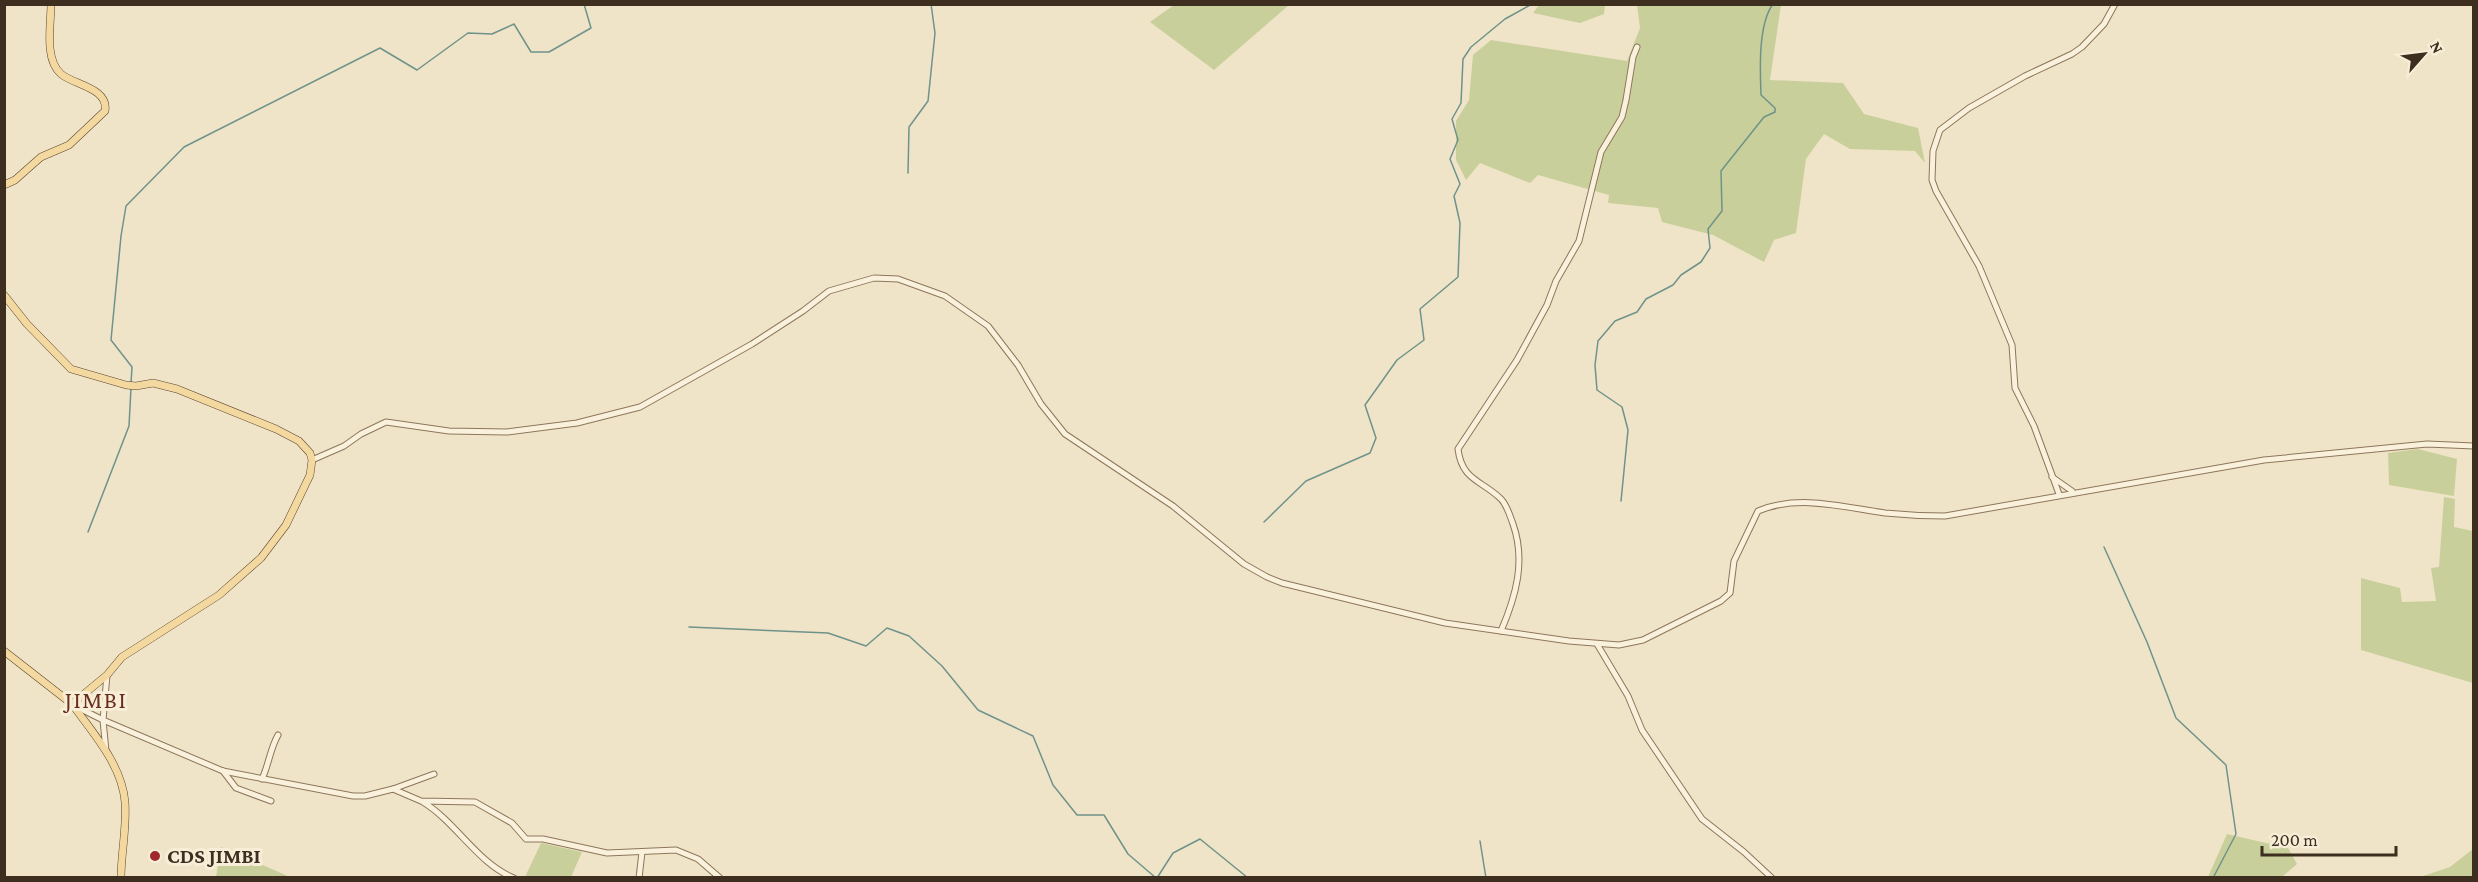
<svg xmlns="http://www.w3.org/2000/svg" width="2478" height="882" viewBox="0 0 2478 882" font-family="'Crimson Pro',serif">
	<style>
		.green { fill: #c9cf9b }
		.lines { fill: none; stroke-linecap: round; stroke-linejoin: round }
		.stream { stroke: #6f938a; stroke-width: 1.5 }
		.minor-casing { stroke: #8d765c; stroke-width: 7 }
		.major-casing { stroke: #5b4430; stroke-width: 8 }
		.minor { stroke: #faf1dc; stroke-width: 5 }
		.major { stroke: #f3d9a0; stroke-width: 7 }
		.poi-dot { fill: #9e2a2b; stroke: #f7eed8; stroke-width: 2 }
		.labels { text-anchor: middle; dominant-baseline: central; stroke-width: 6; stroke-linejoin: round; paint-order: stroke }
		.poi-label { font-size: 21px; font-weight: bold; fill: #3d2e20; stroke: #f7eed8; text-anchor: start }
		.quarter-label { font-size: 24px; letter-spacing: 1.5px; fill: #6b2e1e; stroke: #f7eed8 }
	</style>
	<rect width="100%" height="100%" fill="#f0e4c8"/>
	<g class="green">
		<path d="M1174 5V4L1289 5 1214 70 1150 22Z"/>
		<path d="M1539 5V4L1605 5 1604 14 1580 23 1533 13Z"/>
		<path d="M1637 5H1781L1770 80 1843 83 1864 114 1918 128 1925 163 1915 151 1850 149 1824 134 1806 159 1796 233 1774 240 1764 262 1713 235 1662 222 1658 208 1608 203 1609 195 1538 175 1530 183 1480 163 1466 180 1456 160V121L1469 100 1473 55 1491 40 1627 61 1640 28Z"/>
		<path d="M2418 449 2457 459 2454 496 2389 485 2388 453Z"/>
		<path d="M2444 497 2455 499 2454 527 2473 531V683L2361 650V578L2400 588 2402 602 2436 601 2431 568 2439 567Z"/>
		<path d="M2227 834 2288 848 2297 864 2282 877H2208Z"/>
		<path d="M541 843 582 852 571 877H525Z"/>
		<path d="M221 847 290 877H216Z"/>
		<path d="M2473 849V877H2420L2450 867Z"/>
	</g>
	<g class="lines">
		<g class="stream">
			<path d="M908 173 909 127 928 101 935 33 931 4"/>
			<path d="M131 383 132 367 111 340 121 236 126 206 184 147 380 48 417 70 468 33 492 34 514 24 531 52H549L591 28 584 4"/>
			<path d="M1621 501 1628 430 1622 407 1597 390 1595 365 1598 341 1615 321 1637 312 1646 299 1673 285 1681 275 1701 262 1710 248 1708 229 1722 211 1721 171 1764 117 1775 112V108L1761 95C1760 70 1758 24 1773 4"/>
			<path d="M1264 522 1306 481 1370 453 1376 438 1365 405 1397 360 1424 340 1420 309 1458 277 1460 223 1454 196 1460 184 1450 159 1458 140 1452 119 1461 103 1463 59 1471 47 1505 19 1532 4"/>
			<path d="M88 532 129 426 131 388"/>
			<path d="M2104 547 2147 642 2176 718 2226 765 2236 834 2213 878"/>
			<path d="M689 627 828 633 866 646 887 628 909 636 942 666 978 710 1033 736 1053 785 1077 815H1104L1128 854 1156 878"/>
			<path d="M1480 841 1486 878"/>
			<path d="M1157 878 1173 853 1200 839 1248 878"/>
		</g>
		<g class="minor-casing">
			<g id="minor">
				<path d="M312 460 344 446 361 434 386 422 449 431 507 432 577 423 640 407 752 344 803 311 829 291 874 278 898 279 945 296 988 326 1018 365 1041 404 1065 434 1173 506 1244 564 1267 577 1282 583 1445 623 1569 641 1619 645 1643 640 1721 601 1730 593 1734 561 1758 511C1798 494 1843 507 1885 513 1905 515 1925 516 1945 516L2264 460 2427 444 2474 446"/>
				<path d="M2052 477 2072 491"/>
				<path d="M2059 494 2034 426 2015 388 2012 345 1979 266 1936 191 1932 180 1933 151 1940 130 1969 108 2025 76 2072 54 2082 47 2104 24 2115 4"/>
				<path d="M1501 631C1516 596 1526 561 1513 524 1510 516 1507 505 1501 499 1482 480 1462 481 1458 449L1517 360 1547 305 1556 281 1579 241 1601 152 1622 117 1626 100 1633 57 1637 47"/>
				<path d="M1597 644 1628 696 1642 730 1702 819 1744 852 1772 878"/>
				<path d="M73 705 103 720 223 771 353 796H365L393 789 421 801 475 802 512 823 526 839H543L607 853 676 850 698 859 720 878"/>
				<path d="M106 751 103 720 107 675"/>
				<path d="M223 771 236 788 271 801"/>
				<path d="M262 779C269 764 270 749 278 735"/>
				<path d="M393 789 434 774"/>
				<path d="M423 802C456 822 478 864 514 878"/>
				<path d="M639 878 642 852"/>
			</g>
		</g>
		<g class="major-casing">
			<g id="major">
				<path d="M4 185 15 180 41 157 69 145 105 111C109 88 74 85 61 74 44 59 51 25 51 4"/>
				<path d="M4 295 27 324 71 369 126 385 136 386 153 383 177 389 276 429 299 441 310 453 312 460 310 475 286 525 261 558 219 595 122 657 107 675 72 704C93 733 122 765 125 802 127 827 121 853 121 878"/>
				<path d="M4 651 72 704"/>
			</g>
		</g>
		<use href="#minor" class="minor"/>
		<use href="#major" class="major"/>
	</g>
	<circle class="poi-dot" cx="155" cy="856" r="6"/>
	<g class="labels">
		<g class="poi-label">
			<text x="167" y="856">CDS JIMBI</text>
		</g>
		<g class="quarter-label">
			<text x="96" y="699">JIMBI</text>
		</g>
	</g>
	<rect width="2478" height="882" fill="none" stroke="#3d2e20" stroke-width="12"/>
	<g transform="translate(2424 54) rotate(62)" stroke="#f7eed8" stroke-width="4.5" paint-order="stroke">
	<path d="M0-4.5L10 22L0 15L-10 22Z" fill="#3d2e20"/>
	<text y="-9" font-size="16" font-weight="bold" text-anchor="middle" fill="#3d2e20">N</text>
	</g>
	<path d="M2262 846v9h134v-9" fill="none" stroke="#3d2e20" stroke-width="3"/>
	<text x="2271" y="846" font-size="18" fill="#3d2e20" stroke="#f7eed8" stroke-width="4.5" paint-order="stroke">200 m</text>
</svg>
